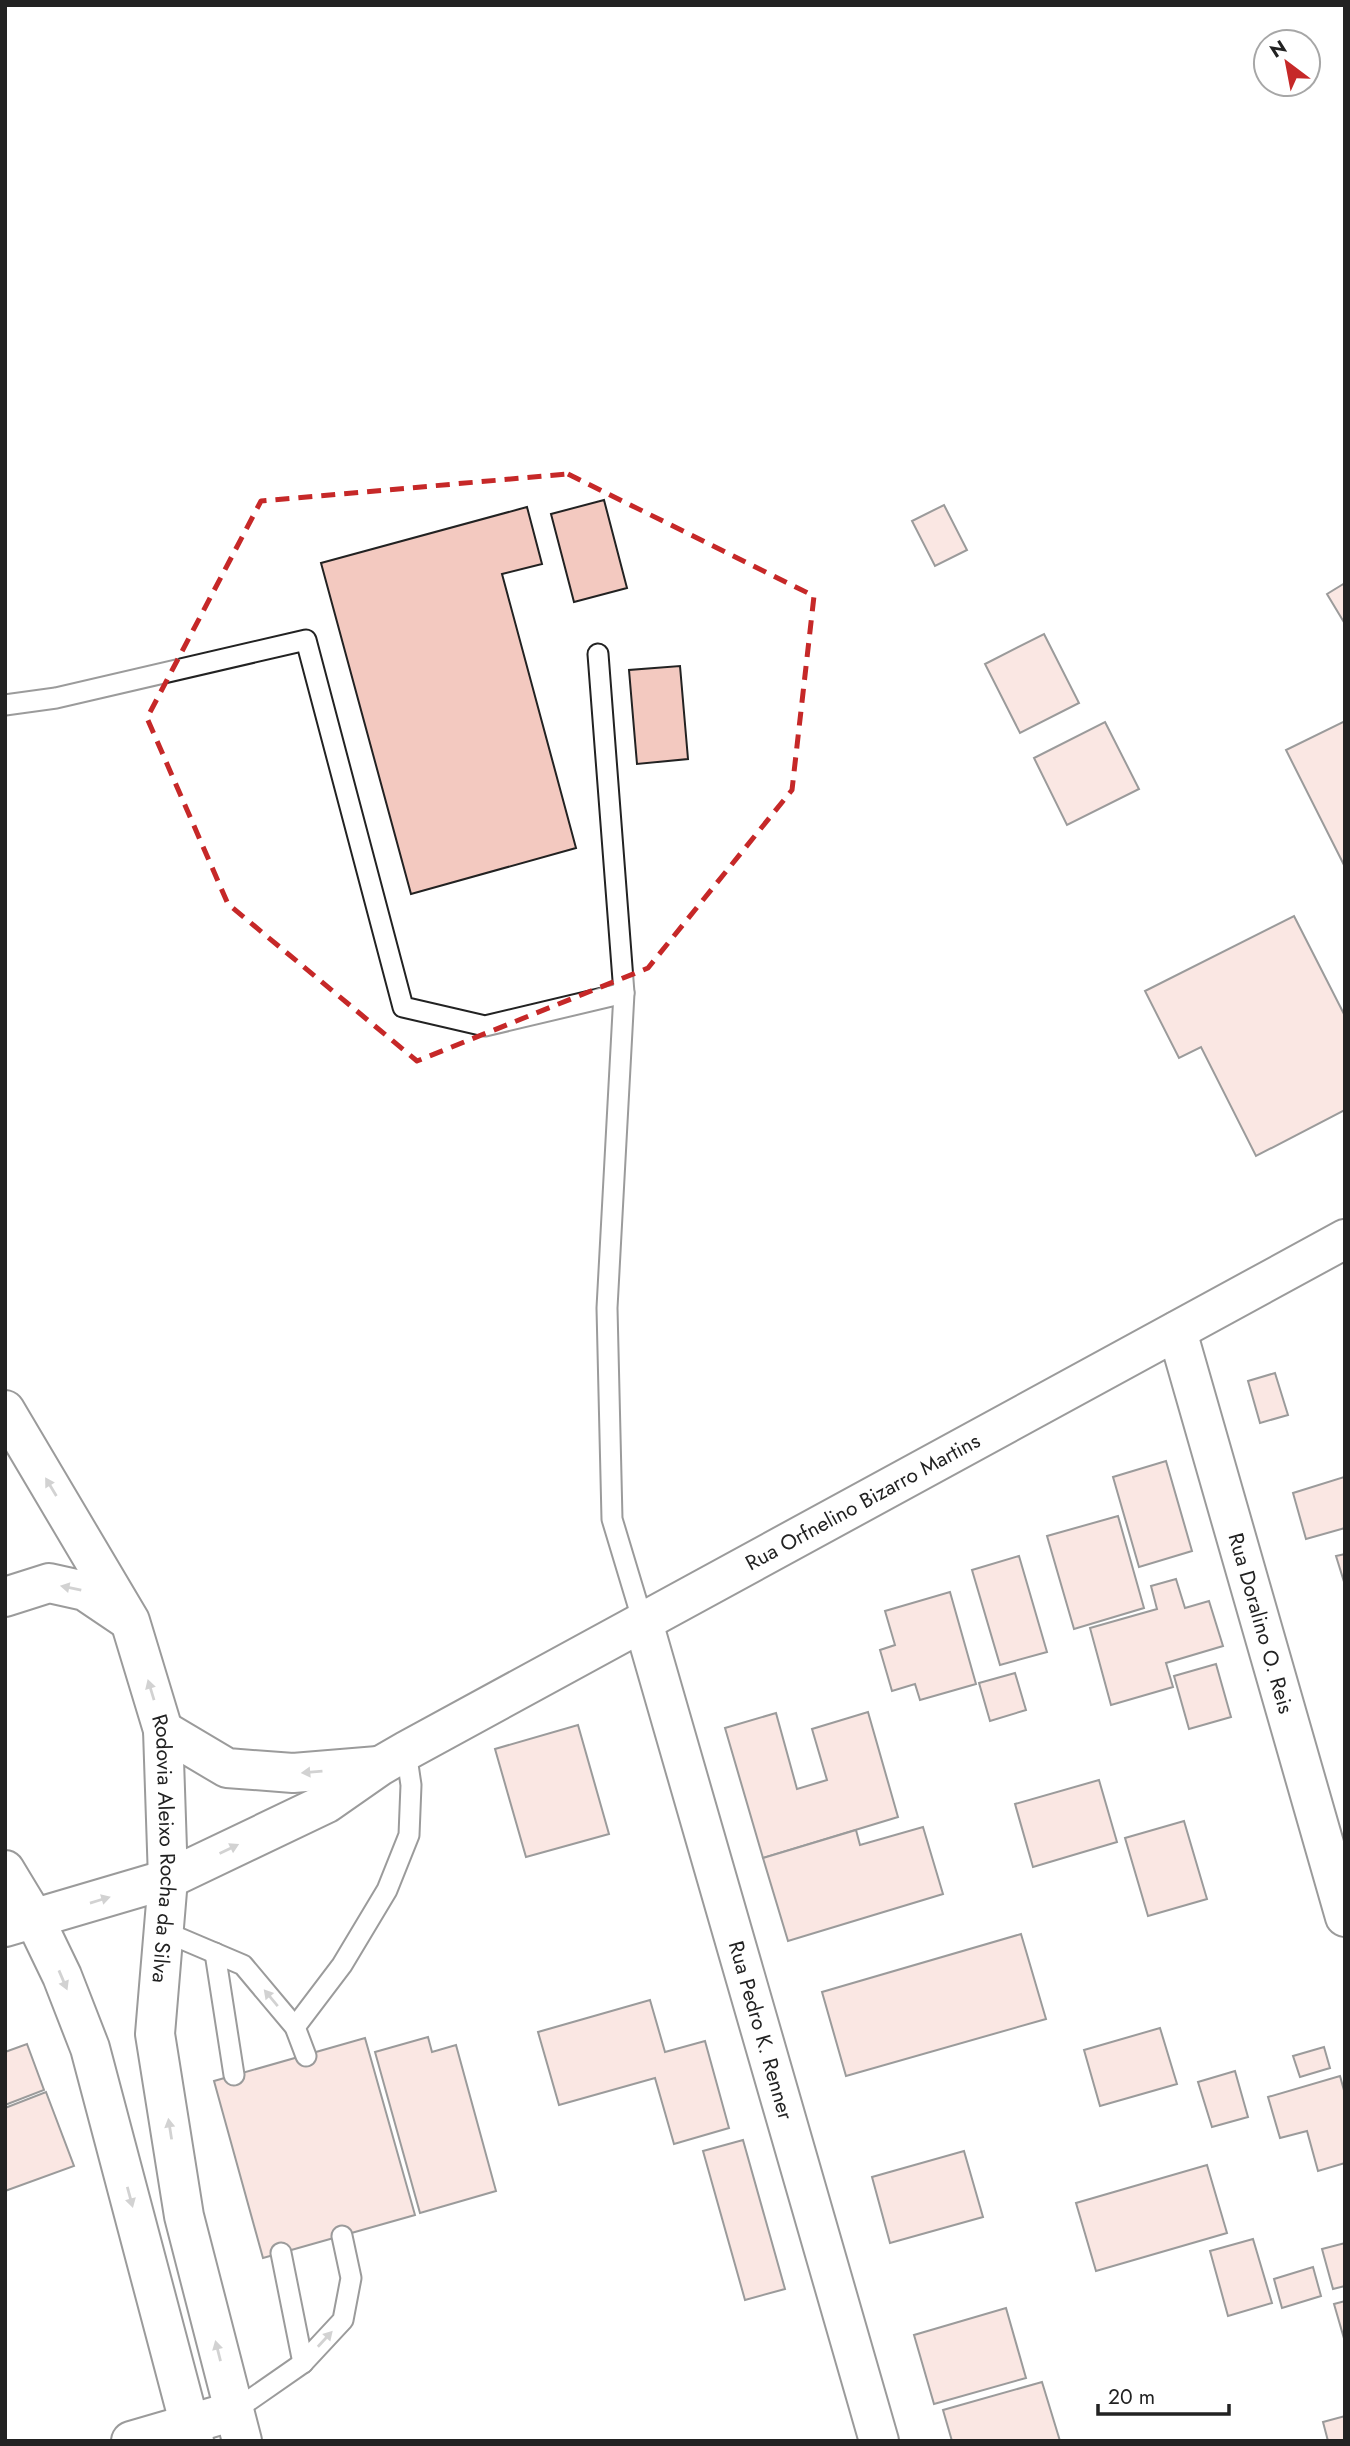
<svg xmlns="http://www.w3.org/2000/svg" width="1350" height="2446" viewBox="0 0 1350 2446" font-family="Jost,sans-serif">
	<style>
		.building { fill: #f3c9c0; stroke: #222; stroke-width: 2 }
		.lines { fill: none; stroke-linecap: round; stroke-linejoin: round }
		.lane-casing { stroke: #222; stroke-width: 23 }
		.street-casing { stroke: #222; stroke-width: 42 }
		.secondary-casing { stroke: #222; stroke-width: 42 }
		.primary-casing { stroke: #222; stroke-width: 42 }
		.lane { stroke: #fff; stroke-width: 19 }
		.street { stroke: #fff; stroke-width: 38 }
		.secondary { stroke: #fff; stroke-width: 38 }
		.primary { stroke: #fff; stroke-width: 38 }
		.oneway { fill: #9c9c9c }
		.marked { fill: none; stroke: #c62828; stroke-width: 5; stroke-dasharray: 14 9; stroke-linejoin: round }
		.labels { text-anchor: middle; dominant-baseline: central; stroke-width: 5; stroke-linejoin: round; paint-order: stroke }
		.street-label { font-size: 21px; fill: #222; stroke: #fff }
	</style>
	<rect width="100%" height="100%" fill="#fff"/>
	<g class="building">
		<path d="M604 500 627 588 574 602 551 514Z"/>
		<path d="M944 505 967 550 935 566 912 521Z"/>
		<path d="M527 507 542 564 502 574 576 848 411 894 321 563Z"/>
		<path d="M1345 583V624L1327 594Z"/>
		<path d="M1044 634 1079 703 1020 733 985 664Z"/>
		<path d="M680 666 688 759 637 764 629 670Z"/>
		<path d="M1345 721V867L1286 750Z"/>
		<path d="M1105 722 1139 789 1067 825 1034 758Z"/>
		<path d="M1294 916 1345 1016V1110L1256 1156 1201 1047 1179 1058 1145 991Z"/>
		<path d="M1275 1373 1288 1415 1260 1423 1248 1381Z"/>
		<path d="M1166 1461 1192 1551 1139 1567 1113 1477Z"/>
		<path d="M1344 1477 1345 1528 1306 1539 1293 1493Z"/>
		<path d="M1118 1516 1144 1608 1074 1629 1047 1536Z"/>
		<path d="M1345 1554V1585L1336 1556Z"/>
		<path d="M1019 1556 1047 1652 1000 1665 972 1570Z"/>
		<path d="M1176 1579 1185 1608 1209 1601 1223 1646 1166 1663 1173 1687 1111 1705 1090 1628 1157 1609 1151 1586Z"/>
		<path d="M950 1592 976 1684 920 1700 915 1684 892 1691 880 1650 895 1645 885 1611Z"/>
		<path d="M1216 1664 1231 1717 1189 1729 1174 1676Z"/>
		<path d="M1015 1673 1026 1710 990 1721 979 1683Z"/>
		<path d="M868 1712 898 1817 763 1858 725 1728 776 1713 797 1789 827 1780 812 1729Z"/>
		<path d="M578 1725 609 1834 526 1857 495 1749Z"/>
		<path d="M1099 1780 1117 1842 1033 1867 1015 1804Z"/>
		<path d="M1184 1821 1207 1899 1148 1916 1125 1838Z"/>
		<path d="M923 1827 943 1894 788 1941 763 1858 856 1830 860 1845Z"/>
		<path d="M1021 1934 1046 2019 846 2076 822 1992Z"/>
		<path d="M650 2000 665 2052 705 2041 729 2128 674 2144 655 2078 559 2105 538 2032Z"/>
		<path d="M1160 2028 1177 2084 1100 2106 1084 2050Z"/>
		<path d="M428 2037 432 2052 456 2045 496 2191 420 2213 375 2052Z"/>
		<path d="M365 2038 415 2215 263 2258 214 2081Z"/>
		<path d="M27 2044 44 2090 5 2105V2052Z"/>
		<path d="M1324 2047 1330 2068 1300 2077 1293 2056Z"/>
		<path d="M1235 2071 1248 2117 1212 2127 1198 2082Z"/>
		<path d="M1340 2076 1345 2094V2163L1318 2171 1307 2131 1280 2138 1268 2097Z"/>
		<path d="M46 2092 74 2166 5 2191V2108Z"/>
		<path d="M743 2140 785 2289 745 2300 703 2151Z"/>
		<path d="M964 2151 983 2217 890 2243 872 2177Z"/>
		<path d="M1207 2165 1227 2233 1096 2271 1076 2203Z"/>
		<path d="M1253 2239 1272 2303 1228 2316 1210 2251Z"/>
		<path d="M1345 2243V2286L1333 2289 1322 2249Z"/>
		<path d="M1313 2267 1321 2296 1282 2308 1274 2279Z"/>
		<path d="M1345 2301V2342L1334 2304Z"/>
		<path d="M1006 2308 1026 2378 934 2404 914 2335Z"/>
		<path d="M1042 2382 1060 2441H952L943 2410Z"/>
		<path d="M1345 2416V2441H1328L1323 2422Z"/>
	</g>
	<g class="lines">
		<g class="lane-casing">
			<g id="lane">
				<path d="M598 654 624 993 607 1308 612 1519 643 1622"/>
				<path d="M5 705 56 698 306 640 403 1007 485 1026 624 993"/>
				<path d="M163 1931 243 1965 295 2027 306 2056"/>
				<path d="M215 1953 234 2075"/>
				<path d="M295 2027 342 1965 387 1890 409 1835 411 1785 406 1751"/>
				<path d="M281 2253 303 2363"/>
				<path d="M234 2411 303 2363 343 2320 351 2278 342 2236"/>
			</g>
		</g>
		<g class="street-casing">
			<g id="street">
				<path id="s1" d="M1177 1331 1345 1917"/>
				<path id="s2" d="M643 1622 879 2441"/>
				<path d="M131 2441 234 2411"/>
			</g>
		</g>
		<g class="secondary-casing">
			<g id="secondary">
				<path d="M163 1730 227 1768 293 1773 378 1766"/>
				<path id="s3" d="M5 1927 168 1879 327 1803 380 1766 406 1751 1345 1239"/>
			</g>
		</g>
		<g class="primary-casing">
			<g id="primary">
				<path id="s4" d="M5 1410 130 1621 163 1730 168 1879 155 2034 184 2216 242 2441"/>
				<path d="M5 1597 49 1583 85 1591 125 1618"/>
				<path d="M5 1870 34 1918 62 1976 90 2048 194 2441"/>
			</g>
		</g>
		<use href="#lane" class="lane"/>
		<use href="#street" class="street"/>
		<use href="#secondary" class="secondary"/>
		<use href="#primary" class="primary"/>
	</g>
	<defs><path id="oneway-solid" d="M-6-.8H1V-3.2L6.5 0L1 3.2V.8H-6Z" transform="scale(1.75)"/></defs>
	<g class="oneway">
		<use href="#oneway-solid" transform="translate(51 1487) rotate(-121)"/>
		<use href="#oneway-solid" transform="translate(71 1588) rotate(-168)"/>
		<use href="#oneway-solid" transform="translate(151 1690) rotate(-107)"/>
		<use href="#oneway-solid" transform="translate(312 1772) rotate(175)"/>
		<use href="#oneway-solid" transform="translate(229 1849) rotate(-26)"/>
		<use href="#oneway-solid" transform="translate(100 1900) rotate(-17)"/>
		<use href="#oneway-solid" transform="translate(63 1980) rotate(67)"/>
		<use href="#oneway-solid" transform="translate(271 1998) rotate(-130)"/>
		<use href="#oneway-solid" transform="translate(170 2129) rotate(-99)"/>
		<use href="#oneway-solid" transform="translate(130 2197) rotate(75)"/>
		<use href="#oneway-solid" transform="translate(325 2339) rotate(-47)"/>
		<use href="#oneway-solid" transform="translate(218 2351) rotate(-104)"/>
	</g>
	<path d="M0 0H1350V2446H0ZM568 474 814 596 792 790 648 968 417 1061 228 904 147 718 261 501Z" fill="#fff" fill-opacity=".55" fill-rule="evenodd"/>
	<path class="marked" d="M568 474 814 596 792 790 648 968 417 1061 228 904 147 718 261 501Z"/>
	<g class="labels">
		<g class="street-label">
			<text stroke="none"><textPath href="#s3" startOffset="961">Rua Orfnelino Bizarro Martins</textPath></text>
			<text stroke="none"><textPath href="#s1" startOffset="304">Rua Doralino O. Reis</textPath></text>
			<text stroke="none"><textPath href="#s4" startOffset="478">Rodovia Aleixo Rocha da Silva</textPath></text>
			<text stroke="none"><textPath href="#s2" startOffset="425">Rua Pedro K. Renner</textPath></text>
		</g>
	</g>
	<rect width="1350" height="2446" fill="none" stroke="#222222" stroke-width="14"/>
	<g transform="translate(1287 63) rotate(328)"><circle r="33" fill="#ffffff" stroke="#a7a7a7" stroke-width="2"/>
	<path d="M0-5L12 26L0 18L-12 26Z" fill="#c62828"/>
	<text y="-10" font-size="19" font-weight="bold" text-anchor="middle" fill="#222222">N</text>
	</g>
	<path d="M1098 2404v10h131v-10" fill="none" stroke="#222222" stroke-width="3.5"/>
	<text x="1108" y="2404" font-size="21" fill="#222222" stroke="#ffffff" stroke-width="5" paint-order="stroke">20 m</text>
</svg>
